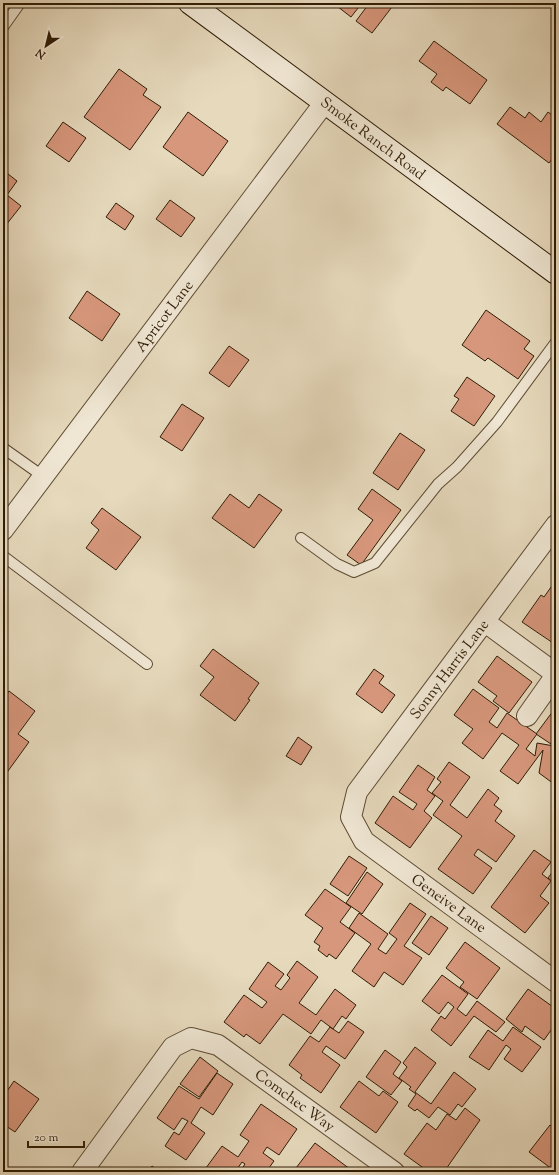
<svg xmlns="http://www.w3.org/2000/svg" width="559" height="1175" viewBox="0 0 559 1175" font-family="'Sorts Mill Goudy',serif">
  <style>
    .building { fill: #d7977c; stroke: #301d06 }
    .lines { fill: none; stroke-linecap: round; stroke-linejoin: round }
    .service-casing { stroke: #5e4c34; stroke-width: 12 }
    .minor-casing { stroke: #5e4c34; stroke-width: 22 }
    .secondary-casing { stroke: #301d06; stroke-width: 24 }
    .service { stroke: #efe6d3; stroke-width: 10 }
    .minor { stroke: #efe6d3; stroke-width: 20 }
    .secondary { stroke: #efe6d3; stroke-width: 22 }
    .labels { text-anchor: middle; stroke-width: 3; stroke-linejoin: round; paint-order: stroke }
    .street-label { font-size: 15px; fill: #301d06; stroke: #efe6d3 }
  </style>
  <rect width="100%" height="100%" fill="#e6d9bc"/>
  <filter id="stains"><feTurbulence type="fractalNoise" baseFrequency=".005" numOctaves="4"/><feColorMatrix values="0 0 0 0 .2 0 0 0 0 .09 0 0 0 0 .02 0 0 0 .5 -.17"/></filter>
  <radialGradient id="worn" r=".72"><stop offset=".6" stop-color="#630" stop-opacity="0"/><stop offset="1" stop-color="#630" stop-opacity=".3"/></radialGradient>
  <path class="building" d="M 333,3 L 362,3 L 351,17 Z
    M 365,3 L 395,3 L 372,33 L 356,21 L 368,5 Z
    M 434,41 L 487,80 L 470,104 L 446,87 L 443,91 L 431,82 L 437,74 L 419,61 Z
    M 119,69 L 147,89 L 143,95 L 161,107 L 130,150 L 84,117 Z
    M 510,107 L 525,118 L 529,112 L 541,122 L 548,112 L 556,118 L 556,154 L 549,163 L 497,124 Z
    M 188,112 L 228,141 L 203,176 L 163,147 Z
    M 63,122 L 86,138 L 69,162 L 46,146 Z
    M 3,170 L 17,181 L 7,195 L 21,206 L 6,225 L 3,223 Z
    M 170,200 L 195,218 L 181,237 L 156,219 Z
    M 116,203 L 134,216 L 125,230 L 106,217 Z
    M 87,291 L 120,314 L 102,341 L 69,318 Z
    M 486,310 L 530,341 L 524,349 L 534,356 L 518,379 L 488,358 L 485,361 L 462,345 Z
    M 229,346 L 249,360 L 229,387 L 209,373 Z
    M 467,377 L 495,396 L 474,426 L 451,411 L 459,399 L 454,396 Z
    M 182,404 L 204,418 L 182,451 L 160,437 Z
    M 400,433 L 425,450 L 398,490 L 373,473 Z
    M 372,489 L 401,510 L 361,565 L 347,555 L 373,520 L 358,509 Z
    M 230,494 L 249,508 L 259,494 L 282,510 L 254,548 L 212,518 Z
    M 102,508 L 141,537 L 116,570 L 86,548 L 99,530 L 91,523 Z
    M 556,580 L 556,645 L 522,622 L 541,595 L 544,597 Z
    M 213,649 L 259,683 L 248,699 L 250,700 L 235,721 L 200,695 L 214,677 L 200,666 Z
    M 497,656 L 532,682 L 509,713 L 493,701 L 497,696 L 478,682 Z
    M 374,669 L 384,676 L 379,683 L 395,695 L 382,713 L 356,694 Z
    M 473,689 L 499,708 L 489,722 L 497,728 L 507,713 L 537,734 L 526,749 L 535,756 L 537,743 L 554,746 L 556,748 L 556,781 L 554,784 L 539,773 L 543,750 L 518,784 L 500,771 L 519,745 L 502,733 L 483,759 L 462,743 L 473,729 L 454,715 Z
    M 9,691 L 35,711 L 18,734 L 29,742 L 3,778 L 3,699 Z
    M 556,707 L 556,741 L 555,741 L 554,746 L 536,734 Z
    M 298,737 L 312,747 L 301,765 L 286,756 Z
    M 449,762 L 470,777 L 450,805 L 467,818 L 488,789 L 499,798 L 494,805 L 502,811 L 495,821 L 515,836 L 496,862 L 478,849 L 474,855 L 492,868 L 473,894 L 438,869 L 462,836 L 433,815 L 443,801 L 432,793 L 441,782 L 437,779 Z
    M 418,765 L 435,777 L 427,790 L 435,796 L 424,811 L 432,818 L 410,848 L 375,823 L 393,796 L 413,810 L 417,804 L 399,792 Z
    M 534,850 L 551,862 L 542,874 L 551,881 L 540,896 L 549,903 L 525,933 L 491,907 Z
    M 349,856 L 367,868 L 348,896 L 330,884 Z
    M 556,858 L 556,884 L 548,878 L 556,867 L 552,864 Z
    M 367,872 L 383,884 L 362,914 L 346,903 Z
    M 325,889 L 351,907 L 340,922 L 355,933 L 336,959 L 329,954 L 327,957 L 318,950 L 320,946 L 314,942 L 323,928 L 305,915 Z
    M 410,903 L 426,914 L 404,946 L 422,958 L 403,985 L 384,972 L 374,987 L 352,971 L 371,944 L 349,928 L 359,913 L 388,934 L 378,949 L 386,954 L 397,939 L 389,933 Z
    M 431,916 L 448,928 L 429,955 L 412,943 Z
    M 465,942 L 500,968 L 477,999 L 460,987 L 464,982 L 446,968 Z
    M 297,961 L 318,977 L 299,1003 L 316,1015 L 335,989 L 356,1005 L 346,1019 L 342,1016 L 333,1029 L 321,1020 L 311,1034 L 283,1014 L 260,1044 L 246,1034 L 244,1037 L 224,1022 L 244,995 L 262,1008 L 267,1002 L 249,989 L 268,962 L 284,974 L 275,986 L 281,990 L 290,978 L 287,975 Z
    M 442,975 L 468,994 L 457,1009 L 466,1016 L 477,1001 L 505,1022 L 496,1032 L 474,1016 L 451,1046 L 431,1030 L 441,1016 L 445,1019 L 454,1007 L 448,1002 L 439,1014 L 422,1001 Z
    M 528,989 L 556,1009 L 556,1023 L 544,1040 L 525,1026 L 522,1032 L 506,1019 Z
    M 348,1021 L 364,1032 L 345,1059 L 326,1046 L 322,1052 L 340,1065 L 321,1093 L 300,1078 L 302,1075 L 289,1065 L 310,1036 L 319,1042 L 330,1027 L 339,1033 Z
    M 513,1027 L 541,1047 L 522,1072 L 504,1059 L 511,1049 L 506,1045 L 489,1070 L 469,1057 L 488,1030 L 503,1041 Z
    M 415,1047 L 436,1063 L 415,1092 L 431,1104 L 454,1072 L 476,1089 L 462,1107 L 458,1104 L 450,1115 L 438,1107 L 429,1118 L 417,1109 L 415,1111 L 408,1106 L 416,1094 L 409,1089 L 411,1087 L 399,1078 L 407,1067 L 403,1063 Z
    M 385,1050 L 401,1062 L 393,1074 L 402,1081 L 391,1095 L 366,1077 Z
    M 200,1057 L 218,1071 L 199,1097 L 180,1084 Z
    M 217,1073 L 233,1084 L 213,1115 L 201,1107 L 191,1123 L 205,1133 L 186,1160 L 165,1146 L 174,1132 L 179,1135 L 188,1121 L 182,1118 L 174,1130 L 157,1118 L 179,1086 L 199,1099 Z
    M 14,1081 L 39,1099 L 15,1132 L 3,1124 L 3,1114 L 4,1112 L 3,1111 L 3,1097 Z
    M 359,1081 L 379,1096 L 383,1091 L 398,1102 L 376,1133 L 340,1107 Z
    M 261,1104 L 297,1129 L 279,1155 L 267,1147 L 263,1153 L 274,1161 L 266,1172 L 240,1172 L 245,1164 L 242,1162 L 235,1172 L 203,1172 L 222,1146 L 238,1157 L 249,1141 L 240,1135 Z
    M 465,1108 L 480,1120 L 444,1172 L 429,1172 L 404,1154 L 427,1123 L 436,1130 L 447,1114 L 456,1120 Z
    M 550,1125 L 556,1129 L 556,1172 L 529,1152 Z
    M 315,1143 L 350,1169 L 348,1172 L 301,1172 L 296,1168 Z
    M 152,1166 L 160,1172 L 147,1172 Z"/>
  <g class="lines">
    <g class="service-casing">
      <path id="service" d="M 3,27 L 20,3
        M 3,448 L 44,477
        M 301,538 L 337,564 L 354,572 L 375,563 L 438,484 L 457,467 L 497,422 L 556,342
        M 3,556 L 147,664"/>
    </g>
    <g class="minor-casing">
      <path id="minor" d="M 556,525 L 357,792 L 351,817 L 364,841 L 556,982
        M 3,530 L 325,102
        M 485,622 L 556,674
        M 527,716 L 556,675
        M 82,1172 L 173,1047 L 191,1038 L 218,1045 L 394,1172"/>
    </g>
    <g class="secondary-casing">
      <path id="secondary" d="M 190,3 L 556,273"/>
    </g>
    <use href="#service" class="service"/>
    <use href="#minor" class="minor"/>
    <use href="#secondary" class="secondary"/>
  </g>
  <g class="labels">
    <g class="street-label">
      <text transform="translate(373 138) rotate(37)" y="5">Smoke Ranch Road</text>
      <text transform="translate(164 316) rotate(-53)" y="5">Apricot Lane</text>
      <text transform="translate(449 669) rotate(-53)" y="5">Sonny Harris Lane</text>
      <text transform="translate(449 903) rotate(36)" y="5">Geneive Lane</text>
      <text transform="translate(295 1100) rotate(36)" y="5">Comchec Way</text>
    </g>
  </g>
  <rect width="559" height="1175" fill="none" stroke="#e6d9bc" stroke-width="16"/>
  <rect x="4" y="4" width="551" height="1167" fill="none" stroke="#301d06" stroke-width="2"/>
  <rect x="8" y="8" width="543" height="1159" fill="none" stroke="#301d06"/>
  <g transform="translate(46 46) rotate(215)" stroke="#efe6d3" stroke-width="3" paint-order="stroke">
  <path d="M0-3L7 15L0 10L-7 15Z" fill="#301d06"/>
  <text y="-6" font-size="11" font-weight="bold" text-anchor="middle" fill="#301d06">N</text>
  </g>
  <path d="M28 1141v6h56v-6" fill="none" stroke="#301d06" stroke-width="2"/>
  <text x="34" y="1141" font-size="12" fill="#301d06" stroke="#efe6d3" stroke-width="3" paint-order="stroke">20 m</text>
  <rect width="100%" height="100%" filter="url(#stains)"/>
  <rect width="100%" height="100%" fill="url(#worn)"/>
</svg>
